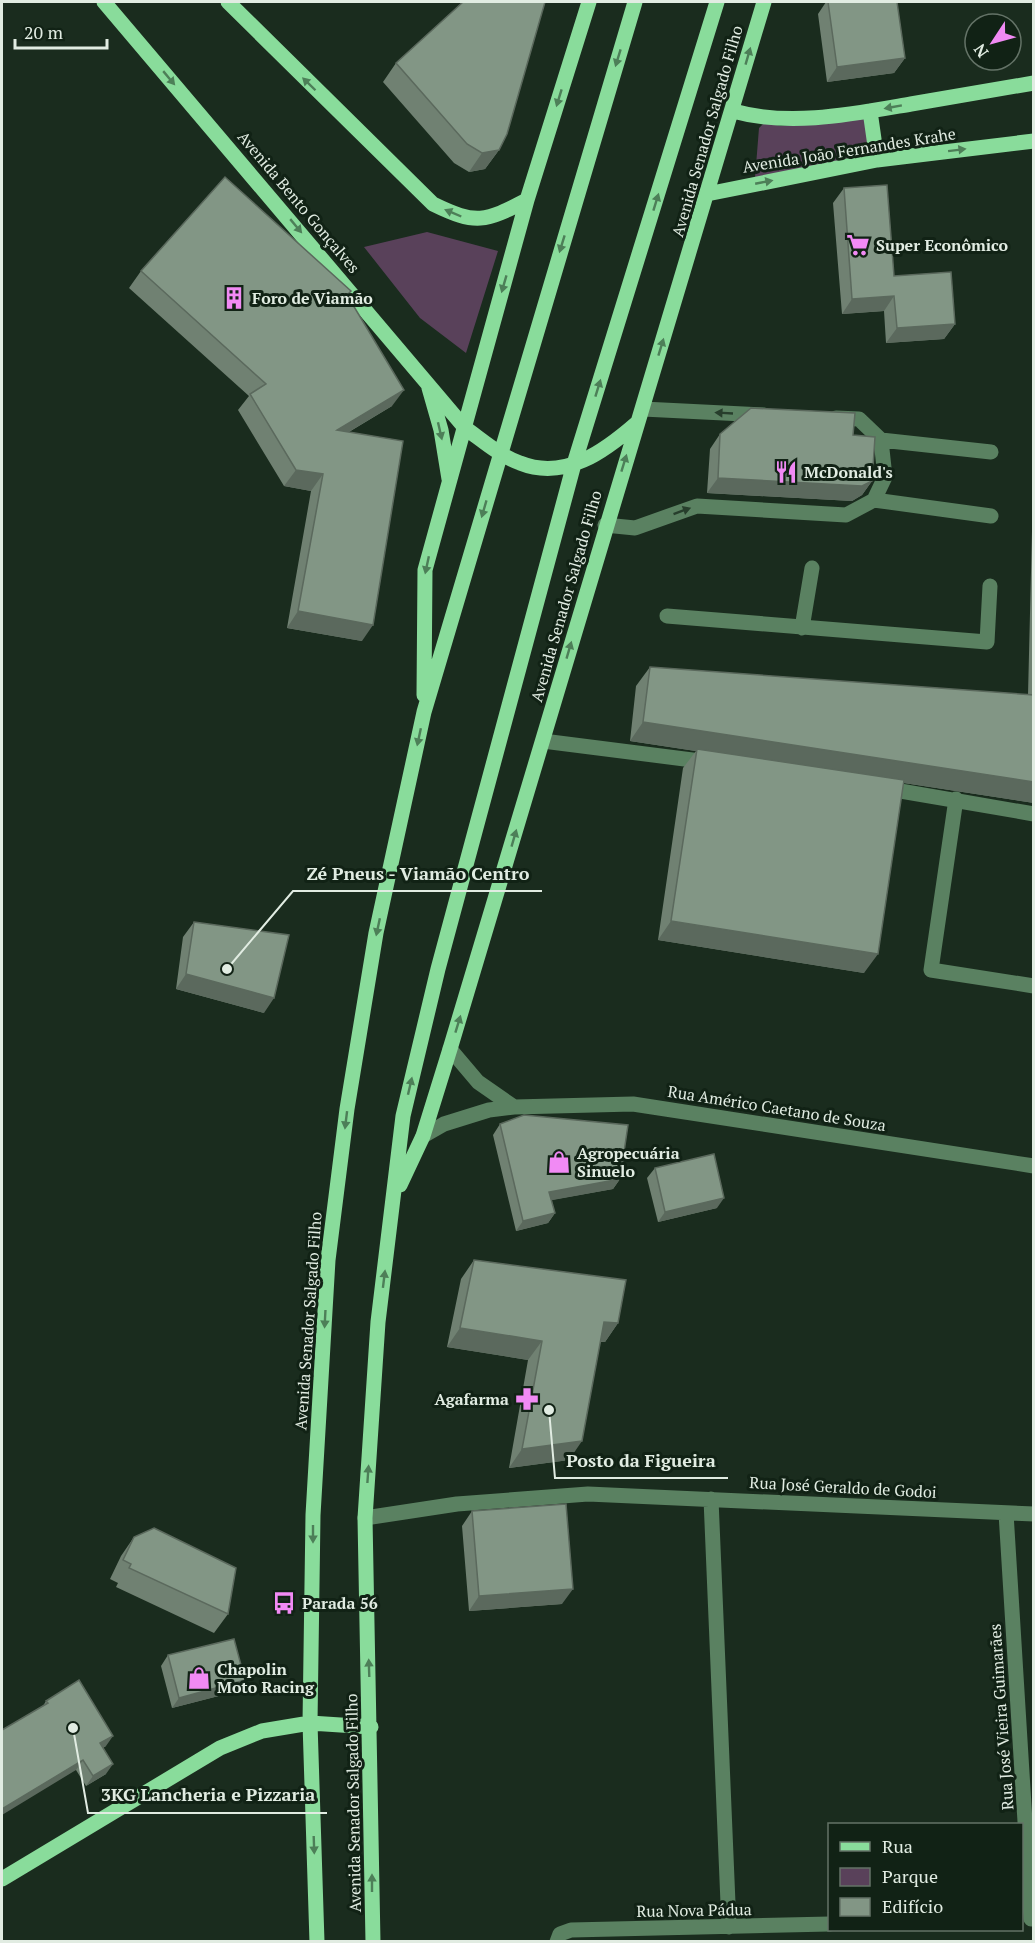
<svg xmlns="http://www.w3.org/2000/svg" width="1035" height="1943" viewBox="0 0 1035 1943" font-family="'PT Serif',serif">
  <style>
    .green { fill: #59415a }
    .lines { fill: none; stroke-linecap: round; stroke-linejoin: round }
    .minor { stroke: #5a8161; stroke-width: 15 }
    .major { stroke: #89dc9b; stroke-width: 15 }
    .wall { fill: #708172 }
    .shaded-wall { fill: #5b695d }
    .building { fill: #829685; stroke: #5b695d; stroke-width: 1.5 }
    .oneway { fill: #4d7f58 }
    .oneway2 { fill: #273e2c }
    .labels { text-anchor: middle; stroke-width: 6; stroke-linejoin: round; paint-order: stroke }
    .street-label { font-size: 16px; fill: #e1ece2; stroke: #112215 }
    .poi-label { font-size: 16px; font-weight: bold; fill: #e1ece2; stroke: #112215; text-anchor: start }
    .leader { fill: none; stroke: #e1ece2; stroke-width: 2 }
    .callout-dot { fill: #e1ece2; stroke: #112215; stroke-width: 2 }
    .callout-label { font-size: 18px; text-anchor: middle; font-weight: bold; fill: #e1ece2; stroke: #112215; stroke-width: 6; stroke-linejoin: round; paint-order: stroke }
  </style>
  <rect width="100%" height="100%" fill="#1a2c1e"/>
  <path class="green" d="M 864,117 L 871,159 L 755,178 L 759,128 L 764,123 L 781,126 Z
    M 427,232 L 498,251 L 466,353 L 420,318 L 364,247 Z"/>
  <g class="lines">
    <path class="minor" d="M 643,409 L 764,415
      M 881,440 L 991,452
      M 874,500 L 991,516
      M 605,525 L 635,528 L 697,506 L 846,515 L 874,500 L 885,477 L 881,440 L 859,419 L 836,418
      M 667,616 L 987,642 L 990,586
      M 802,628 L 812,568
      M 543,741 L 708,762
      M 883,788 L 1034,814
      M 956,799 L 931,970 L 1034,986
      M 450,1049 L 478,1082 L 514,1107
      M 423,1136 L 444,1124 L 489,1110 L 514,1107 L 633,1104 L 1034,1166
      M 711,1499 L 729,1927
      M 1006,1513 L 1031,1919
      M 365,1518 L 457,1504 L 588,1494 L 1034,1514
      M 557,1942 L 560,1934 L 571,1930 L 830,1924"/>
    <path class="major" d="M 104,2 L 465,428 C 482,440 500,456 520,463 C 565,481 605,451 637,423
      M 228,2 L 433,204 C 476,225 485,222 527,200
      M 733,111 C 790,127 853,114 911,104 C 952,97 993,90 1034,83
      M 870,111 L 877,160
      M 707,194 L 877,160 L 1034,141
      M 429,388 L 441,430 L 449,479
      M 424,695 L 425,570 L 527,200 L 589,2
      M 400,1185 L 423,1136 L 450,1049 L 764,2
      M 2,1879 L 220,1748 L 262,1731 L 310,1723 L 371,1727
      M 317,1942 L 310,1723 L 313,1515 L 328,1260 L 347,1109 L 376,933 L 424,712 L 635,2
      M 373,1942 L 365,1518 L 378,1322 L 403,1116 L 438,969 L 574,464 L 717,2"/>
  </g>
  <path class="wall" d="M 826,2 L 897,2 L 905,58 L 894,73 L 827,82 L 818,14 Z
    M 396,63 L 499,150 L 485,169 L 469,172 L 454,163 L 383,82 Z
    M 844,188 L 894,276 L 955,324 L 944,339 L 886,343 L 884,311 L 842,314 L 833,203 Z
    M 141,271 L 351,291 L 348,296 L 392,406 L 349,432 L 362,641 L 287,628 L 311,491 L 284,486 L 238,410 L 249,396 L 129,288 Z
    M 720,434 L 853,435 L 872,481 L 862,495 L 852,501 L 707,493 L 710,449 Z
    M 1034,529 L 1034,803 L 904,783 L 864,973 L 658,940 L 683,768 L 696,751 L 630,741 L 636,686 L 650,667 L 1028,695 L 1032,531 Z
    M 194,922 L 264,1013 L 176,989 L 183,937 Z
    M 500,1124 L 620,1179 L 613,1189 L 551,1200 L 555,1213 L 548,1223 L 516,1231 L 493,1135 Z
    M 655,1168 L 717,1208 L 658,1222 L 647,1178 Z
    M 474,1260 L 618,1323 L 605,1342 L 600,1342 L 569,1460 L 509,1468 L 528,1360 L 447,1347 L 461,1279 Z
    M 472,1511 L 562,1604 L 469,1611 L 462,1526 Z
    M 134,1537 L 228,1614 L 214,1633 L 116,1587 L 118,1583 L 110,1579 L 121,1556 Z
    M 168,1655 L 238,1691 L 172,1708 L 161,1666 Z
    M 46,1701 L 106,1746 L 103,1748 L 106,1774 L 86,1786 L 76,1770 L 43,1706 Z"/>
  <path class="shaded-wall" d="M 905,58 L 894,73 L 827,82 L 837,67 Z
    M 499,150 L 485,169 L 469,172 L 482,153 Z
    M 894,296 L 884,311 L 842,314 L 852,299 Z
    M 955,324 L 944,339 L 886,343 L 897,328 Z
    M 404,390 L 392,406 L 325,446 L 337,430 Z
    M 296,470 L 323,474 L 311,491 L 284,486 Z
    M 718,478 L 872,481 L 862,495 L 852,501 L 707,493 Z
    M 298,611 L 373,625 L 362,641 L 287,628 Z
    M 643,722 L 1034,782 L 1034,803 L 630,741 Z
    M 671,921 L 878,954 L 864,973 L 658,940 Z
    M 186,974 L 274,998 L 264,1013 L 176,989 Z
    M 620,1179 L 613,1189 L 542,1202 L 549,1192 Z
    M 724,1198 L 717,1208 L 658,1222 L 665,1212 Z
    M 555,1213 L 548,1223 L 516,1231 L 523,1221 Z
    M 604,1322 L 618,1323 L 605,1342 L 590,1341 Z
    M 460,1328 L 542,1341 L 528,1360 L 447,1347 Z
    M 582,1441 L 569,1460 L 509,1468 L 522,1449 Z
    M 573,1589 L 562,1604 L 469,1611 L 479,1596 Z
    M 245,1680 L 238,1691 L 172,1708 L 179,1698 Z
    M 113,1736 L 106,1746 L 93,1753 L 100,1743 Z
    M 83,1760 L 76,1770 L 2,1815 L 2,1809 Z
    M 113,1764 L 106,1774 L 86,1786 L 93,1776 Z"/>
  <path class="building" d="M 463,2 L 545,2 L 507,134 L 499,150 L 482,153 L 467,144 L 396,63 Z
    M 828,2 L 897,2 L 905,58 L 837,67 Z
    M 225,177 L 351,291 L 347,295 L 404,390 L 337,430 L 403,441 L 373,625 L 298,611 L 323,474 L 296,470 L 250,394 L 266,384 L 141,271 Z
    M 887,185 L 894,276 L 951,272 L 955,324 L 897,328 L 894,296 L 852,299 L 844,188 Z
    M 751,408 L 855,413 L 853,435 L 875,437 L 872,481 L 862,486 L 718,478 L 720,434 Z
    M 650,667 L 1034,695 L 1034,782 L 643,722 Z
    M 697,749 L 904,780 L 878,954 L 671,921 Z
    M 194,922 L 289,935 L 274,998 L 186,974 Z
    M 524,1115 L 628,1125 L 620,1179 L 549,1192 L 555,1213 L 523,1221 L 500,1124 Z
    M 714,1154 L 724,1198 L 665,1212 L 655,1168 Z
    M 474,1260 L 626,1280 L 618,1323 L 604,1322 L 582,1441 L 522,1449 L 542,1341 L 460,1328 Z
    M 566,1504 L 573,1589 L 479,1596 L 472,1511 Z
    M 154,1528 L 236,1568 L 228,1614 L 129,1568 L 131,1564 L 123,1560 L 134,1537 Z
    M 234,1639 L 245,1680 L 179,1698 L 168,1655 Z
    M 79,1680 L 113,1736 L 100,1743 L 113,1764 L 93,1776 L 83,1760 L 2,1809 L 2,1730 L 48,1703 L 46,1701 Z"/>
  <defs><path id="oneway-solid" d="M-6-.8H1V-3.2L6.5 0L1 3.2V.8H-6Z" transform="scale(1.5)"/></defs>
  <g class="oneway">
    <use href="#oneway-solid" transform="translate(748 56) rotate(-74)"/>
    <use href="#oneway-solid" transform="translate(618 58) rotate(107)"/>
    <use href="#oneway-solid" transform="translate(169 78) rotate(50)"/>
    <use href="#oneway-solid" transform="translate(309 84) rotate(-136)"/>
    <use href="#oneway-solid" transform="translate(559 98) rotate(107)"/>
    <use href="#oneway-solid" transform="translate(893 107) rotate(170)"/>
    <use href="#oneway-solid" transform="translate(957 150) rotate(-7)"/>
    <use href="#oneway-solid" transform="translate(764 182) rotate(-11)"/>
    <use href="#oneway-solid" transform="translate(656 202) rotate(-73)"/>
    <use href="#oneway-solid" transform="translate(453 213) rotate(-157)"/>
    <use href="#oneway-solid" transform="translate(296 226) rotate(50)"/>
    <use href="#oneway-solid" transform="translate(562 244) rotate(107)"/>
    <use href="#oneway-solid" transform="translate(504 284) rotate(106)"/>
    <use href="#oneway-solid" transform="translate(661 347) rotate(-73)"/>
    <use href="#oneway-solid" transform="translate(598 388) rotate(-73)"/>
    <use href="#oneway-solid" transform="translate(440 431) rotate(77)"/>
    <use href="#oneway-solid" transform="translate(624 463) rotate(-73)"/>
    <use href="#oneway-solid" transform="translate(484 509) rotate(106)"/>
    <use href="#oneway-solid" transform="translate(427 565) rotate(102)"/>
    <use href="#oneway-solid" transform="translate(569 650) rotate(-74)"/>
    <use href="#oneway-solid" transform="translate(419 737) rotate(102)"/>
    <use href="#oneway-solid" transform="translate(514 838) rotate(-74)"/>
    <use href="#oneway-solid" transform="translate(378 927) rotate(102)"/>
    <use href="#oneway-solid" transform="translate(458 1024) rotate(-73)"/>
    <use href="#oneway-solid" transform="translate(410 1086) rotate(-77)"/>
    <use href="#oneway-solid" transform="translate(346 1120) rotate(97)"/>
    <use href="#oneway-solid" transform="translate(384 1279) rotate(-83)"/>
    <use href="#oneway-solid" transform="translate(325 1319) rotate(93)"/>
    <use href="#oneway-solid" transform="translate(368 1474) rotate(-86)"/>
    <use href="#oneway-solid" transform="translate(313 1534) rotate(90)"/>
    <use href="#oneway-solid" transform="translate(369 1668) rotate(-92)"/>
    <use href="#oneway-solid" transform="translate(314 1845) rotate(88)"/>
    <use href="#oneway-solid" transform="translate(372 1883) rotate(-90)"/>
  </g>
  <g class="oneway2">
    <use href="#oneway-solid" transform="translate(724 413) rotate(-177)"/>
    <use href="#oneway-solid" transform="translate(682 511) rotate(-20)"/>
  </g>
  <defs>
    <g id="supermarket-bare" transform="scale(1.8)"><path d="M-6-5.5h2.5l.6 2H6L4.5 2H-2.5L-4.4-4H-6ZM-1.5 3.2a1.3 1.3 0 1 0 .1 0ZM3 3.2a1.3 1.3 0 1 0 .1 0Z" fill="#f18af4" stroke="#112215" stroke-width="2.5" paint-order="stroke"/></g>
    <g id="building-bare" transform="scale(1.8)"><path d="M-4-6H4V6H1V3H-1V6H-4ZM-2.5-4.3h1.7v1.8h-1.7ZM.8-4.3h1.7v1.8H.8ZM-2.5-1h1.7V.8h-1.7ZM.8-1h1.7V.8H.8Z" fill="#f18af4" stroke="#112215" stroke-width="2.5" paint-order="stroke"/></g>
    <g id="restaurant-bare" transform="scale(1.8)"><path d="M-5-6h1v4h1v-4h1v4h1v-4h1v5L-1.5 .5V6h-2V.5L-5-1ZM5-6V6H3V1.5H1.5Q1.5-4 5-6Z" fill="#f18af4" stroke="#112215" stroke-width="2.5" paint-order="stroke"/></g>
    <g id="shop-bare" transform="scale(1.8)"><path d="M-5-2.5h2.3a2.7 3.5 0 0 1 5.4 0H5L5.5 6h-11ZM-1.5-2.5h3a1.5 2.3 0 0 0-3 0Z" fill="#f18af4" stroke="#112215" stroke-width="2.5" paint-order="stroke"/></g>
    <g id="pharmacy-bare" transform="scale(1.8)"><path d="M-2-6h4v4h4v4h-4v4h-4v-4h-4v-4h4Z" fill="#f18af4" stroke="#112215" stroke-width="2.5" paint-order="stroke"/></g>
    <g id="bus-bare" transform="scale(1.8)"><path d="M-5-6H5V4H4V6H2V4H-2V6H-4V4H-5ZM-3.5-4V0h7V-4ZM-3.5 1.2v1.5H-2V1.2ZM2 1.2v1.5H3.5V1.2Z" fill="#f18af4" stroke="#112215" stroke-width="2.5" paint-order="stroke"/></g>
  </defs>
  <g fill-rule="evenodd">
    <use href="#supermarket-bare" x="858" y="245"/>
    <use href="#building-bare" x="234" y="298"/>
    <use href="#restaurant-bare" x="786" y="472"/>
    <use href="#shop-bare" x="559" y="1162"/>
    <use href="#pharmacy-bare" x="527" y="1399"/>
    <use href="#bus-bare" x="284" y="1603"/>
    <use href="#shop-bare" x="199" y="1678"/>
  </g>
  <g class="labels">
    <g class="street-label">
      <text transform="translate(707 131) rotate(-74)" y="6">Avenida Senador Salgado Filho</text>
      <text transform="translate(849 150) rotate(-9)" y="6">Avenida João Fernandes Krahe</text>
      <text transform="translate(299 202) rotate(50)" y="6">Avenida Bento Gonçalves</text>
      <text transform="translate(566 596) rotate(-74)" y="6">Avenida Senador Salgado Filho</text>
      <text transform="translate(777 1108) rotate(9)" y="6">Rua Américo Caetano de Souza</text>
      <text transform="translate(308 1321) rotate(-86)" y="6">Avenida Senador Salgado Filho</text>
      <text transform="translate(843 1487) rotate(3)" y="6">Rua José Geraldo de Godoi</text>
      <text transform="translate(1001 1717) rotate(-94)" y="6">Rua José Vieira Guimarães</text>
      <text transform="translate(353 1803) rotate(-91)" y="6">Avenida Senador Salgado Filho</text>
      <text transform="translate(694 1910) rotate(-1)" y="6">Rua Nova Pádua</text>
    </g>
    <g class="poi-label">
      <text x="876" y="251">Super Econômico</text>
      <text x="252" y="304">Foro de Viamão</text>
      <text x="804" y="478">McDonald's</text>
      <text x="577" y="1159">Agropecuária<tspan x="577" dy="18">Sinuelo</tspan></text>
      <text x="509" y="1405" text-anchor="end">Agafarma</text>
      <text x="302" y="1609">Parada 56</text>
      <text x="217" y="1675">Chapolin<tspan x="217" dy="18">Moto Racing</tspan></text>
    </g>
  </g>
  <path class="leader" d="M227 969L293 891H542M549 1410L555 1478H728M73 1728L88 1813H327"/>
  <g class="callout-dot">
    <circle cx="227" cy="969" r="6"/>
    <circle cx="549" cy="1410" r="6"/>
    <circle cx="73" cy="1728" r="6"/>
  </g>
  <g class="callout-label">
    <text x="418" y="880">Zé Pneus - Viamão Centro</text>
    <text x="641" y="1467">Posto da Figueira</text>
    <text x="208" y="1801">3KG Lancheria e Pizzaria</text>
  </g>
  <rect width="1035" height="1943" fill="none" stroke="#e1ece2" stroke-width="6"/>
  <rect x="828" y="1823" width="195" height="108" fill="#112215" stroke="#647367" stroke-width="1.5"/>
  <rect x="840" y="1842" width="30" height="9" fill="#89dc9b" stroke="#647367" stroke-width="1.5"/>
  <text x="882" y="1853" font-size="18" fill="#e1ece2">Rua</text>
  <rect x="840" y="1868" width="30" height="18" fill="#59415a" stroke="#647367" stroke-width="1.5"/>
  <text x="882" y="1883" font-size="18" fill="#e1ece2">Parque</text>
  <rect x="840" y="1898" width="30" height="18" fill="#829685" stroke="#647367" stroke-width="1.5"/>
  <text x="882" y="1913" font-size="18" fill="#e1ece2">Edifício</text>
  <g transform="translate(993 42) rotate(234)"><circle r="28" fill="#112215" stroke="#647367" stroke-width="1.5"/>
  <path d="M0-4.5L10 22L0 15L-10 22Z" fill="#f18af4"/>
  <text y="-9" font-size="16" font-weight="bold" text-anchor="middle" fill="#e1ece2">N</text>
  </g>
  <path d="M15 39v9h92v-9" fill="none" stroke="#e1ece2" stroke-width="3"/>
  <text x="24" y="39" font-size="18" fill="#e1ece2" stroke="#112215" stroke-width="4.5" paint-order="stroke">20 m</text>
</svg>
